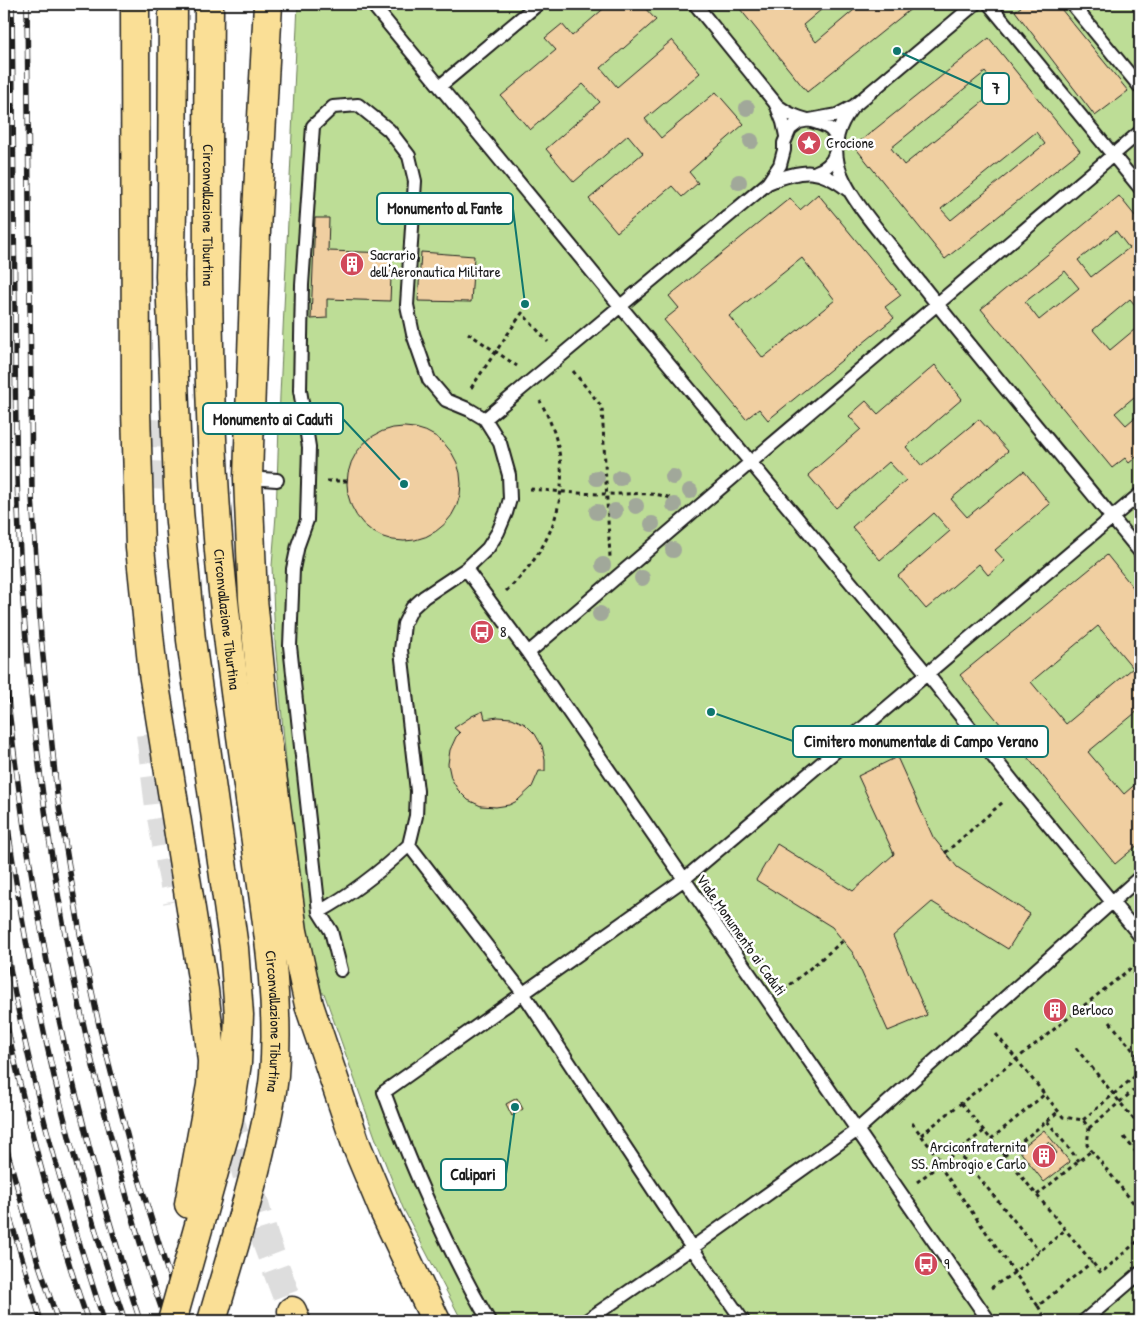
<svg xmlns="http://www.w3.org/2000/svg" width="1144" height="1325" viewBox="0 0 1144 1325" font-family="'Patrick Hand',sans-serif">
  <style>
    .green { fill: #bddd96; stroke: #6c7c59 }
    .building { fill: #f0cfa1; stroke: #1c1c1c; fill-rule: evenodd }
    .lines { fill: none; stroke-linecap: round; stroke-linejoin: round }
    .highway-tunnel { stroke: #ddd; stroke-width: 28; stroke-dasharray: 28 14; stroke-linecap: butt }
    .lane-casing { stroke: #1c1c1c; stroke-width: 16 }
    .highway-casing { stroke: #1c1c1c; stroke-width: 31 }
    .path { stroke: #1c1c1c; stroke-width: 3; stroke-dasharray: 4 4; stroke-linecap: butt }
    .lane { stroke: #fff; stroke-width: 12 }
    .highway { stroke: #fadf96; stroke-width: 28 }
    .rail-casing { stroke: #1c1c1c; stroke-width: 5.5 }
    .rail { stroke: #fff; stroke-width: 4; stroke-dasharray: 11; stroke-linecap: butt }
    .highway-bridge-casing { stroke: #1c1c1c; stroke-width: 31; stroke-linecap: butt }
    .highway-bridge { stroke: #fadf96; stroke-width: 28 }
    .tree { fill: #a1a89a }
    .labels { text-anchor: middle; stroke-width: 5; stroke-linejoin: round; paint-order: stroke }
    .poi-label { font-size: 15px; fill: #1c1c1c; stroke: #fff; text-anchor: start }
    .street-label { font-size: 15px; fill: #1c1c1c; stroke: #fff }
    .leader { fill: none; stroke: #0f766e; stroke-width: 2 }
    .callout-dot { fill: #0f766e; stroke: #fff; stroke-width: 2 }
    .callout { fill: #fff; stroke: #0f766e; stroke-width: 2 }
    .callout-label { font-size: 16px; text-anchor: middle; font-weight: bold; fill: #1c1c1c }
  </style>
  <rect width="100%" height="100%" fill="#fff"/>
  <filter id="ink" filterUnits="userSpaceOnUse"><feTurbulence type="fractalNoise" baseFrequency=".02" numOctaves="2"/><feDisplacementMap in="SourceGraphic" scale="10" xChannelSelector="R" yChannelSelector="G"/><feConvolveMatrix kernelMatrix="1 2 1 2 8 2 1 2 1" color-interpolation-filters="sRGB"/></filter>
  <g filter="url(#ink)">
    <path class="green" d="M 298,4 L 1140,4 L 1140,1321 L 462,1321 L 403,1208 L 375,1137 L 324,993 L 322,993 L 304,919 L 288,782 L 275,642 L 272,566 L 276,515 L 280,395 Z"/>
    <path class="building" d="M 609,4 L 641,4 L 656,20 L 601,68 L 617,87 L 672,40 L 700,73 L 645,119 L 661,138 L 716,92 L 744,124 L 689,172 L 698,183 L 682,197 L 672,186 L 617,232 L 589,199 L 643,153 L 628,135 L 574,182 L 546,149 L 600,102 L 583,84 L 530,130 L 501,96 L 556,50 L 545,38 L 562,24 L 572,36 Z
      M 736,4 L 828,4 L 803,25 L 816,42 L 854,10 L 849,4 L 917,4 L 807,92 Z
      M 1019,4 L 1057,4 L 1128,91 L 1095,116 L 1015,11 L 1021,7 Z
      M 989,38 L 1080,151 L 945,259 L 854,146 ZM 985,72 L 999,89 L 904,165 L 891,148 ZM 1036,132 L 1045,144 L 951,220 L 941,209 Z
      M 818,194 L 901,295 L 885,307 L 894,318 L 768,420 L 759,409 L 746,419 L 664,320 L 679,308 L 669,296 L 790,198 L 800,210 ZM 802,258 L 835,300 L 763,358 L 729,316 Z
      M 1119,196 L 1140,222 L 1140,311 L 1130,299 L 1093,330 L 1110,350 L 1140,325 L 1140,392 L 1115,413 L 1126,425 L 1140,413 L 1140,454 L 1129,463 L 1125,458 L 1112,468 L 981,309 ZM 1116,231 L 1129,248 L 1091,277 L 1078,260 ZM 1065,271 L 1079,288 L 1039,320 L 1025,302 Z
      M 315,218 L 329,218 L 328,251 L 392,253 L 390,301 L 327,299 L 327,318 L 311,319 Z
      M 421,252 L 474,256 L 471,302 L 418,301 Z
      M 935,365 L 962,399 L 906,447 L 922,466 L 979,419 L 1008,451 L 951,499 L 967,517 L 1024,471 L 1050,504 L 995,550 L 1005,561 L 988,575 L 979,564 L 926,609 L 898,576 L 950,531 L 934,513 L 880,560 L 852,527 L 906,480 L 889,462 L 836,508 L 808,475 L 861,429 L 849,416 L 866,401 L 878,414 Z
      M347 484a57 57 0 1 1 114 0a57 57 0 1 1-114 0Z
      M 1107,555 L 1140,596 L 1140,709 L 1088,752 L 1124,794 L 1140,780 L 1140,843 L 1115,864 L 960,675 ZM 1098,626 L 1133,668 L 1066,724 L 1031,682 Z
      M 483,711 L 485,719 L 498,717 L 512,718 L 525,724 L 535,734 L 542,746 L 545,760 L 545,771 L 539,771 L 532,787 L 517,801 L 509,805 L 496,807 L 481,806 L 468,800 L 458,790 L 451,778 L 448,764 L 450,750 L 456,737 L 460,733 L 454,728 L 472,716 Z
      M 897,757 L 933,837 L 957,867 L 1030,914 L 1008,949 L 932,902 L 893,936 L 927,1015 L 888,1031 L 853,953 L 832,927 L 756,880 L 777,844 L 853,891 L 894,854 L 858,776 Z
      M 1056,1002 L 1064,1011 L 1054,1019 L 1047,1010 Z
      M 517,1098 L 523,1109 L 512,1116 L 506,1104 Z
      M 1044,1130 L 1070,1162 L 1044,1182 L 1019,1150 Z
      M 1049,1142 L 1057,1153 L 1043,1164 L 1035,1154 Z"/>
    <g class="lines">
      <path class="highway-tunnel" d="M 149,489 L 153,418
        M 150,734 L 159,807 L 177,901
        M 227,1108 L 265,1239 L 292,1311"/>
      <g class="lane-casing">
        <path id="lane" d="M 372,4 L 621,307 L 928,675 L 1018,788 L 1140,936
          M 695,4 L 776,104 L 783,122 L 786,136
          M 989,4 L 1140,188
          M 1072,4 L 1140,87
          M 440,86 L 538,4
          M 776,105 C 781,108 787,113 793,115 C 812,124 844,121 835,154 C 832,164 825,169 816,172
          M 851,109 C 838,126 833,143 838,165 C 846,196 886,239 906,265 C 982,362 1062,456 1140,552
          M 768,183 C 802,169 819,167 848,190
          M 485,419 L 768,183 L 780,165 L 784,150 L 784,143 L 790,129 L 799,122 L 837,115 L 854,106 L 975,4
          M 248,478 L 277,480
          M 466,569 L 528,653 L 989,1321
          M 528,653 L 751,462 L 1140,132
          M 319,912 L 290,646 L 293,569 L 298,545 L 307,520 L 309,447 L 300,390 L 302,285 L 313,126 L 333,107 L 358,105 L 389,130 L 409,156 L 415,181 L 407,305 L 413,334 L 429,380 L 446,400 L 470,410 L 485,419 L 500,443 L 509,475 L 510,499 L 506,513 L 498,532 L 488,548 L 466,569 L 424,597 L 412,608 L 404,624 L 401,650 L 417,791 L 416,816 L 409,845
          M 341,970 L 331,931 L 319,912 C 352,894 381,871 409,845 L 523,993 L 692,1248 L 743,1321
          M 489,1321 C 446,1248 413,1171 384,1092 L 683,880 L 1140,494
          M 586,1321 L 692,1248 L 856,1131 L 1140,877
          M 1084,1321 L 1140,1273"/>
      </g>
      <g class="highway-casing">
        <g id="highway">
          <path d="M 135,4 L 136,410 L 140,548 L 153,673 L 204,990 L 212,1061 L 211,1085 L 189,1204"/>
          <path d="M 173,4 L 172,212 L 170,276 L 179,511 L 191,640 L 234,948 L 239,1015 L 237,1063 L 228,1122 L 185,1275"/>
          <path id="s1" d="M 209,4 C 208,186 204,369 219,551 C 228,651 243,750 257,849 C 267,924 280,1000 274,1075 C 272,1098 267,1119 262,1141 C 249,1202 229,1261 212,1321"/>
          <path d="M 268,4 L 256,231 L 248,478 L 253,599 L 266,730 L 293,931 L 309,1005 L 357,1147 L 383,1209 L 436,1321"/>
          <path d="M 292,1311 L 296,1321"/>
        </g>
      </g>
      <path class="path" d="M 468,333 L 517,366
        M 573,371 L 602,407 L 610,557
        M 471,388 L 522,313 L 548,342
        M 327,481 L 347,481
        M 530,489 C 555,491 581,494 607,494 C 628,495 655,490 675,500
        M 506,591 C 563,539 579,470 540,401
        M 945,853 L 1003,802
        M 784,990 L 844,940
        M 1110,1022 L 1140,1059
        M 996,1034 L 1063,1117 L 1083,1120 L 1089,1128 L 1087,1145 L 1140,1211
        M 1076,1048 L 1140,1127
        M 961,1103 L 1101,1273 L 1140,1239
        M 1083,1120 L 1140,1072
        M 1047,1121 L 1079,1161
        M 912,1123 L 942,1163
        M 1089,1128 L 1140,1085
        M 921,1135 L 1130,969 L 1140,981
        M 1124,1137 L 1140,1157
        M 991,1139 L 1045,1094
        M 957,1151 L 1039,1251
        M 1004,1156 L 1059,1111
        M 939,1165 L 1038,1306 L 1092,1262
        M 917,1182 L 984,1131
        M 1037,1195 L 1091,1151
        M 991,1288 L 1015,1272 L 1065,1230
        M 1038,1306 L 1047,1321"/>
      <use href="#lane" class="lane"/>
      <use href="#highway" class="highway"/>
      <g class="rail-casing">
        <path id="rail" d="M 12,4 C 13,107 14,209 15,312 C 15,399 16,486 21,573 C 33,759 60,943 107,1122 C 124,1189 142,1256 166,1321
          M 27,4 L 32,496 L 41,637 L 57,794 L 81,939 L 99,1025 L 135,1166 L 183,1321
          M 4,660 C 25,886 70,1106 140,1321
          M 4,797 C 26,973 67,1154 125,1321
          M 4,933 C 25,1065 63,1194 104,1321
          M 4,1012 C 26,1117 53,1220 88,1321
          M 4,1139 L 37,1259 L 58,1321
          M 4,1198 L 41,1321
          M 4,1303 L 9,1321"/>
      </g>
      <use href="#rail" class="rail"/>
      <g class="highway-bridge-casing">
        <path id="highway-bridge" d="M 172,1321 L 185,1275"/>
      </g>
      <use href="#highway-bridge" class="highway-bridge"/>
    </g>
    <g class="tree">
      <circle cx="747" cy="108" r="8"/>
      <circle cx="751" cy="141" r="8"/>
      <circle cx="739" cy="182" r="8"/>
      <circle cx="673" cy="477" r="8"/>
      <circle cx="597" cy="478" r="8"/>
      <circle cx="620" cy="478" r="8"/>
      <circle cx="690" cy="491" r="8"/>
      <circle cx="674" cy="505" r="8"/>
      <circle cx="636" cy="506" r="8"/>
      <circle cx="615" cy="511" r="8"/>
      <circle cx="597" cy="512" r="8"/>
      <circle cx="652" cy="524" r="8"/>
      <circle cx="673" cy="550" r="8"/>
      <circle cx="603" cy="565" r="8"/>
      <circle cx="642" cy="578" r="8"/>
      <circle cx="600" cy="614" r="8"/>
    </g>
  </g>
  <defs>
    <g id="sight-disc" transform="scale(1.25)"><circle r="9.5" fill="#d1495b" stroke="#fff"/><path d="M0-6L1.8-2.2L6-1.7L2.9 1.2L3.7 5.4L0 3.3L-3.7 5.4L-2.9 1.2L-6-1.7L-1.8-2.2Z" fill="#fff"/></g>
    <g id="building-disc" transform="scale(1.25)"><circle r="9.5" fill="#d1495b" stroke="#fff"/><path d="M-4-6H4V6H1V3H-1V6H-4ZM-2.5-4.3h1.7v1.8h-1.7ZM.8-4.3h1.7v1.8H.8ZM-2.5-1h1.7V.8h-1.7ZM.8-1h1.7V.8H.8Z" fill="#fff"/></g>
    <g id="bus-disc" transform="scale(1.25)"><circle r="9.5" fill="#d1495b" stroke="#fff"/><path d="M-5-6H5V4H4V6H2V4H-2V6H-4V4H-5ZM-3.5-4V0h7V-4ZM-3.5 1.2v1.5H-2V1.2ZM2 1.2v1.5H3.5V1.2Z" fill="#fff"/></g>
  </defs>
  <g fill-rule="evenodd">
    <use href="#sight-disc" x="809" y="143"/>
    <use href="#building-disc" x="352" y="264"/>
    <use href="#bus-disc" x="482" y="632"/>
    <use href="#building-disc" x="1055" y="1010"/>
    <use href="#building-disc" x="1044" y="1156"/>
    <use href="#bus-disc" x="926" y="1264"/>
  </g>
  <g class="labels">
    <g class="poi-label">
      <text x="826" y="148">Crocione</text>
      <text x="370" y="260">Sacrario<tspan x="370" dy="17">dell'Aeronautica Militare</tspan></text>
      <text x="500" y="637">8</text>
      <text x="1072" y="1015">Berloco</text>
      <text x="1026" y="1152" text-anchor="end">Arciconfraternita<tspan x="1026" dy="17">SS. Ambrogio e Carlo</tspan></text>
      <text x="944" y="1269">9</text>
    </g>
    <g class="street-label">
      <text dy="5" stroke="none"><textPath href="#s1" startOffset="211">Circonvallazione Tiburtina</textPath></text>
      <text dy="5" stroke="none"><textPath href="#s1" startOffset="616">Circonvallazione Tiburtina</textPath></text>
      <text transform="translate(741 935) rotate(55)" y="5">Viale Monumento ai Caduti</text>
      <text dy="5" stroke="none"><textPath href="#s1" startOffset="1021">Circonvallazione Tiburtina</textPath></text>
    </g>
  </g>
  <path class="leader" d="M897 51L982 89M525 304L513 209M404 484L343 419M711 712L793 741M515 1107L506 1174"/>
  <g class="callout-dot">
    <circle cx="897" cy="51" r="5"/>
    <circle cx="525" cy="304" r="5"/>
    <circle cx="404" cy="484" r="5"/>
    <circle cx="711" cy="712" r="5"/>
    <circle cx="515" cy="1107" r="5"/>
  </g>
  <g class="callout">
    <rect x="982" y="73" width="27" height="31" rx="5"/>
    <rect x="377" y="193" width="136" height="31" rx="5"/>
    <rect x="203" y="403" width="140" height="31" rx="5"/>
    <rect x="793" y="726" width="255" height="31" rx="5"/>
    <rect x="441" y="1159" width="65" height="31" rx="5"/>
  </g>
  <g class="callout-label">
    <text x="996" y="94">7</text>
    <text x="445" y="214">Monumento al Fante</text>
    <text x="273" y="425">Monumento ai Caduti</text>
    <text x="921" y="747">Cimitero monumentale di Campo Verano</text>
    <text x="473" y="1180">Calipari</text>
  </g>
  <rect width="1144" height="1325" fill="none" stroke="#fff" stroke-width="20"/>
  <rect x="10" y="10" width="1124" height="1305" fill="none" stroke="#1c1c1c" stroke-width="2" filter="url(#ink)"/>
</svg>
